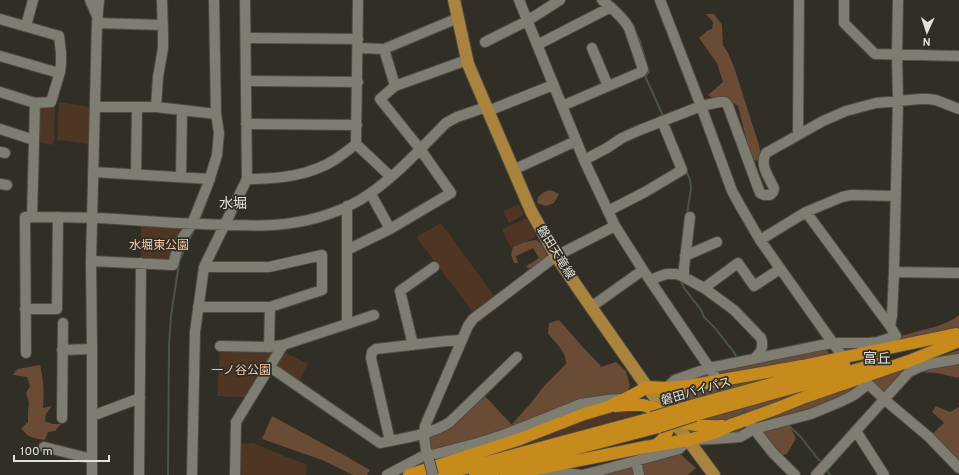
<svg xmlns="http://www.w3.org/2000/svg" width="959" height="475" viewBox="0 0 959 475" font-family="Overpass,'Noto Sans JP',sans-serif">
  <style>
    .green { fill: #4e3524 }
    .forest { fill: #6a4b36 }
    .lines { fill: none; stroke-linecap: round; stroke-linejoin: round }
    .stream { stroke: #495644; stroke-width: 2 }
    .minor-tunnel { stroke: #4b4940; stroke-width: 10; stroke-dasharray: 10 5; stroke-linecap: butt }
    .minor-casing { stroke: #4d4b43; stroke-width: 12 }
    .major-casing { stroke: #4d4b43; stroke-width: 14 }
    .highway-casing { stroke: #4d4b43; stroke-width: 14 }
    .minor { stroke: #7f7c72; stroke-width: 10 }
    .major { stroke: #aa843f; stroke-width: 12 }
    .highway { stroke: #c78a1d; stroke-width: 12 }
    .minor-bridge-casing { stroke: #4d4b43; stroke-width: 12; stroke-linecap: butt }
    .highway-bridge-casing { stroke: #4d4b43; stroke-width: 14; stroke-linecap: butt }
    .minor-bridge { stroke: #7f7c72; stroke-width: 10 }
    .highway-bridge { stroke: #c78a1d; stroke-width: 12 }
    .labels { text-anchor: middle; stroke-width: 3.5; stroke-linejoin: round; paint-order: stroke }
    .park-label { font-size: 12px; fill: #f8c9ab; stroke: #302e25 }
    .street-label { font-size: 12px; fill: #e2e1db; stroke: #302e25 }
    .quarter-label { font-size: 14px; fill: #e2e1db; stroke: #302e25 }
  </style>
  <rect width="100%" height="100%" fill="#302e25"/>
  <path class="green" d="M 59,102 L 95,108 L 94,144 L 88,144 L 57,140 Z
    M 42,106 L 55,106 L 54,141 L 52,145 L 39,142 L 38,110 Z
    M 519,204 L 524,215 L 509,223 L 503,211 Z
    M 527,218 L 536,237 L 511,248 L 502,229 Z
    M 441,223 L 497,300 L 476,316 L 416,237 Z
    M 141,225 L 190,227 L 173,265 L 141,263 Z
    M 220,346 L 280,350 L 308,364 L 297,385 L 270,367 L 251,398 L 217,396 Z
    M 617,408 L 640,414 L 496,453 L 559,424 Z
    M 253,443 L 307,465 L 306,475 L 239,475 L 238,444 Z"/>
  <path class="forest" d="M 706,14 L 714,14 L 722,25 L 723,45 L 728,53 L 734,67 L 759,145 C 760,151 762,157 756,161 L 751,158 L 738,106 L 724,97 L 714,99 L 708,95 L 723,82 L 717,63 L 699,38 L 707,31 L 712,29 L 713,22 Z
    M 550,190 L 559,194 L 554,203 L 546,206 L 537,203 L 538,197 L 544,192 Z
    M 536,240 C 542,244 545,249 547,256 L 532,269 L 525,267 L 539,258 L 533,248 L 516,256 L 518,263 L 514,263 L 511,255 L 513,247 L 525,242 Z
    M 959,315 L 959,330 L 845,352 L 839,346 L 893,338 L 938,326 L 954,319 Z
    M 559,320 L 581,345 L 599,364 L 601,367 L 616,362 L 626,371 L 630,386 L 626,395 L 434,465 L 423,434 L 442,427 L 482,393 L 516,429 L 517,429 L 512,424 L 531,403 L 544,386 L 566,364 C 566,351 556,343 548,334 L 549,323 Z
    M 823,345 L 838,366 L 678,406 L 662,395 L 678,380 Z
    M 959,350 L 959,362 L 957,363 L 959,366 L 959,376 L 958,378 L 937,373 L 919,372 L 885,400 L 869,380 Z
    M 40,365 C 44,380 44,393 43,408 L 52,406 L 46,414 L 45,421 L 53,424 L 61,424 L 55,431 L 48,432 L 45,440 C 33,438 28,438 21,428 L 28,422 L 28,411 L 29,403 L 26,393 L 30,386 L 27,377 L 13,375 L 15,371 L 18,369 Z
    M 857,382 L 862,385 L 850,394 L 786,420 L 796,438 L 787,454 L 777,457 L 754,429 L 740,437 L 691,436 L 683,425 L 824,386 Z
    M 936,406 L 950,412 L 959,407 L 959,469 L 929,437 L 944,423 L 932,412 Z
    M 272,416 L 342,454 L 370,470 L 367,475 L 353,475 L 322,460 L 262,439 Z
    M 680,454 L 696,468 L 688,475 L 605,475 L 602,470 Z"/>
  <g class="lines">
    <path class="stream" d="M 633,26 L 640,41 L 646,62
      M 648,68 L 649,72 L 645,76 L 664,118
      M 686,170 L 690,180 L 691,188 L 687,215
      M 216,174 L 221,159
      M 199,221 L 209,195
      M 680,278 L 681,282 L 684,288 L 701,310 L 704,317 L 715,328 L 733,351 L 738,359
      M 741,364 L 746,372
      M 787,424 L 800,436 L 822,464
      M 826,469 L 830,475
      M 168,475 L 169,346 L 171,316 L 179,263 L 186,245 L 196,227"/>
    <path class="minor-tunnel" d="M 715,376 L 749,423"/>
    <g class="minor-casing">
      <path id="minor" d="M 90,0 L 97,16
        M 358,0 L 356,144 L 391,177
        M 519,0 L 584,160 L 615,226 L 643,270 L 715,376
        M 660,0 L 701,106 L 732,191 L 742,209 L 760,240 L 840,353
        M 844,0 L 844,23 L 875,54 L 959,56
        M 0,19 L 59,36 L 61,53 L 61,64 L 60,72 L 51,102 L 35,103 L 0,92
        M 97,23 L 163,25
        M 26,26 L 33,0
        M 246,38 L 358,39
        M 485,42 L 527,21 L 560,0
        M 537,45 L 611,7
        M 358,48 L 384,49 L 458,18
        M 592,48 L 608,86
        M 384,49 L 395,86
        M 0,56 L 59,73
        M 246,81 L 358,82
        M 562,106 L 641,72 L 643,69 L 629,28 C 623,17 612,8 602,0
        M 95,107 L 156,107 L 216,114
        M 156,107 L 158,77 L 163,48 L 163,36 L 162,0
        M 488,111 L 553,85
        M 246,124 L 357,125
        M 0,129 L 34,140
        M 798,135 L 799,0
        M 0,152 L 5,153
        M 584,160 L 607,148 L 622,138 L 640,130 L 701,106 L 720,102 L 725,102 L 728,106 L 760,193 L 764,195 L 770,195 L 773,192 L 774,188 C 769,177 759,165 766,153 L 823,121 L 846,111 L 876,103 L 920,99 L 928,99 L 936,100 L 959,109
        M 513,170 L 576,141
        M 93,172 L 210,179
        M 136,174 L 137,107
        M 181,177 L 182,110
        M 247,179 C 278,179 310,176 336,159 C 343,154 350,149 356,144
        M 0,184 L 7,185
        M 373,198 L 390,229
        M 608,211 L 645,192 L 682,170 L 662,121
        M 32,217 L 35,103
        M 760,240 L 806,212 L 842,197 L 851,195 L 896,196
        M 347,250 L 390,229 L 451,193 L 420,149 L 380,99 L 395,86 L 467,60
        M 685,256 L 717,242
        M 91,261 L 173,265 L 177,250 L 183,237 L 192,224 L 208,184 L 217,155 L 219,133 L 216,114 L 214,0
        M 894,272 L 959,273
        M 684,277 L 684,268 L 690,217
        M 650,280 L 666,274 L 676,274 L 682,276 L 704,288 L 734,310 L 761,338 C 764,347 761,352 755,358
        M 704,288 L 738,263 L 754,286 L 780,269
        M 198,307 L 270,307 L 322,290 L 322,255 L 269,267 L 204,267
        M 591,307 L 643,270
        M 25,309 L 57,309 L 58,217
        M 347,324 L 374,315
        M 890,326 L 892,316 L 894,272 L 898,101 L 897,54 L 898,0
        M 413,345 L 400,291 L 434,267
        M 220,346 L 269,347 L 283,345
        M 269,347 L 270,307
        M 62,350 L 92,349
        M 26,353 L 25,217 C 55,217 85,217 116,219 C 153,222 190,224 228,225 C 243,225 258,226 273,225 C 303,223 334,215 360,200 C 393,180 419,150 446,123 L 457,117 L 486,107
        M 270,367 L 380,443 C 404,438 430,435 450,422 L 517,357
        M 864,380 L 885,400 L 929,437 L 959,468
        M 666,388 L 675,380 L 709,368 L 832,343 L 869,343 L 878,342 L 896,336 L 890,326 L 806,212
        M 92,416 L 140,398
        M 62,418 L 63,323
        M 750,424 L 773,453 L 795,475
        M 856,431 L 884,475
        M 390,441 L 371,358 L 372,352 L 376,349 L 446,341 L 462,340
        M 44,447 L 92,459
        M 428,456 L 478,443 L 506,434 L 581,404 L 608,400 L 622,399
        M 429,460 C 425,448 423,438 425,426 L 468,326 L 473,319 L 556,256 L 615,226
        M 636,461 L 639,475
        M 536,474 L 544,473 L 554,472 L 582,475 L 602,470 L 679,449 L 688,440 L 713,439 L 740,437 L 754,429 L 811,414 L 840,402 L 854,395 L 868,384
        M 92,475 L 92,349 L 91,261 L 97,23 L 99,0
        M 139,475 L 141,263
        M 192,475 L 195,332 L 204,267 L 247,179 L 245,0
        M 235,475 L 236,422 L 283,345 L 347,324 L 347,206
        M 387,475 L 427,454
        M 816,475 L 909,372 C 925,363 941,362 959,359"/>
    </g>
    <g class="major-casing">
      <path id="major" d="M 454,0 L 468,64 L 531,211 L 556,256 L 591,307 L 647,387 L 688,440 L 714,475"/>
    </g>
    <g class="highway-casing">
      <path id="highway" d="M 615,406 L 627,405 L 643,405 L 667,413
        M 691,406 L 844,364
        M 695,415 L 877,364
        M 674,418 C 688,426 707,427 722,426
        M 656,445 C 659,443 661,441 663,439 C 677,420 663,401 688,386
        M 409,475 L 520,439 L 584,414 L 608,407 L 637,393 L 647,387 L 666,388 L 688,386 L 802,366 L 956,334
        M 440,475 L 652,418
        M 475,475 L 658,427
        M 506,475 L 645,447 L 688,440 L 714,433 L 731,425 L 778,408 L 805,397 L 909,361 L 959,341"/>
    </g>
    <use href="#minor" class="minor"/>
    <use href="#major" class="major"/>
    <use href="#highway" class="highway"/>
    <g class="minor-bridge-casing">
      <path id="minor-bridge" d="M 429,460 L 433,475"/>
    </g>
    <g class="highway-bridge-casing">
      <path id="highway-bridge" d="M 652,418 L 691,406
        M 658,427 L 695,415"/>
    </g>
    <use href="#minor-bridge" class="minor-bridge"/>
    <use href="#highway-bridge" class="highway-bridge"/>
  </g>
  <g class="labels">
    <g class="park-label">
      <text x="159" y="249">水堀東公園</text>
      <text x="241" y="374">一ノ谷公園</text>
    </g>
    <g class="street-label">
      <text transform="translate(556 252) rotate(58)" y="4">磐田天竜線</text>
      <text transform="translate(696 391) rotate(-16)" y="4">磐田バイパス</text>
    </g>
    <g class="quarter-label">
      <text x="233" y="208">水堀</text>
      <text x="877" y="363">富丘</text>
    </g>
  </g>
  <g transform="translate(927 32) rotate(183)" stroke="#302e25" stroke-width="3" paint-order="stroke">
  <path d="M0-3L7 15L0 10L-7 15Z" fill="#e2e1db"/>
  <text y="-6" font-size="11" font-weight="bold" text-anchor="middle" fill="#e2e1db">N</text>
  </g>
  <path d="M14 455v6h95v-6" fill="none" stroke="#e2e1db" stroke-width="2"/>
  <text x="20" y="455" font-size="12" fill="#e2e1db" stroke="#302e25" stroke-width="3" paint-order="stroke">100 m</text>
</svg>
